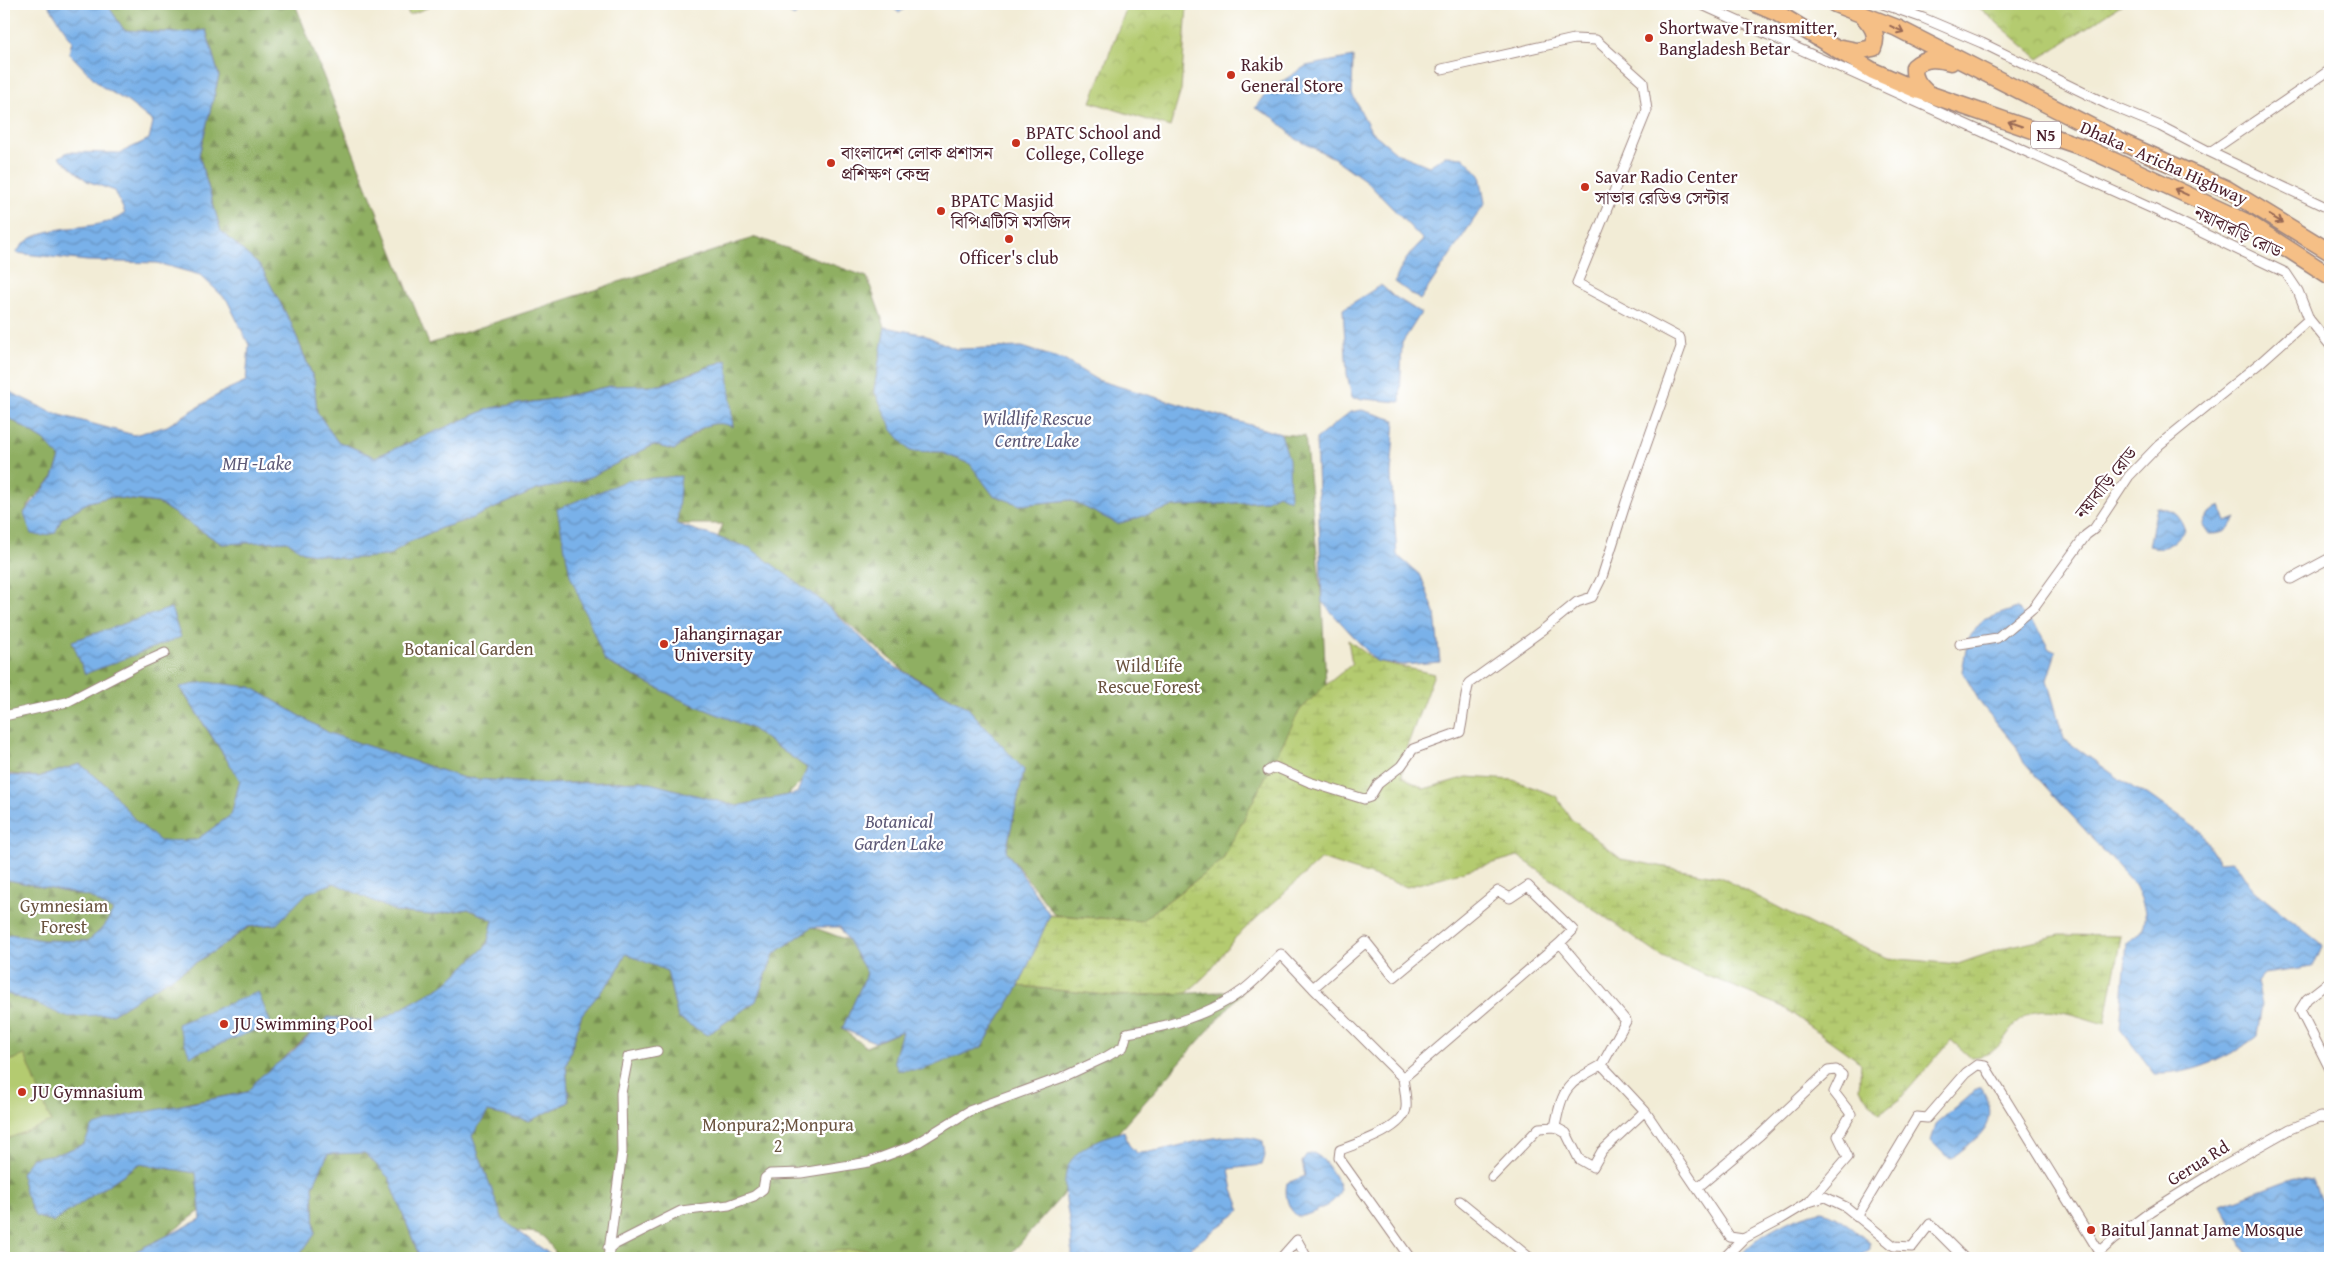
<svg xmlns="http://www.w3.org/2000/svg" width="2334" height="1262" viewBox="0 0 2334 1262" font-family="'Gentium Book Plus','Noto Serif Bengali',serif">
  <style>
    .forest { fill: url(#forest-firs); stroke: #6c6746 }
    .wetland { fill: url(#wetland-marsh); stroke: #7f754d }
    .park { fill: url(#park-crowns); stroke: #7f754d }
    .pitch { fill: #b4cb6f; stroke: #7f754d }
    .water { fill: url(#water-waves); stroke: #62688a }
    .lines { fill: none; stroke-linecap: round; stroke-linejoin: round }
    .street-casing { stroke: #9e8680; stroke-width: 11 }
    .highway-casing { stroke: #9e8680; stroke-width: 19 }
    .street { stroke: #fff; stroke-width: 9 }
    .highway { stroke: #f5bf86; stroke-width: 16 }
    .oneway { stroke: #976754 }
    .poi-dot { fill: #c8321e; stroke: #fff; stroke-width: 2 }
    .labels { text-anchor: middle; stroke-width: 4.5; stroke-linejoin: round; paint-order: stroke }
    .shield { fill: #fff; stroke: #80626b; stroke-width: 1 }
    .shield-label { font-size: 16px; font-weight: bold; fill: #4a1f2b }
    .poi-label { font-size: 18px; fill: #4a1f2b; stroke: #fff; text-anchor: start }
    .street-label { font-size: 18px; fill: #4a1f2b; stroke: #fff }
    .park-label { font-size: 18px; fill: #6a533f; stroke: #fff }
    .water-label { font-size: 19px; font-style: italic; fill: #5d5977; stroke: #fff }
  </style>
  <defs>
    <pattern id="forest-firs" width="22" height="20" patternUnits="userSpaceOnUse" patternTransform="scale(1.25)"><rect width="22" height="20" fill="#8faf62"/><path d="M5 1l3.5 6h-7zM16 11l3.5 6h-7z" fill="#778e51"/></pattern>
    <pattern id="wetland-marsh" width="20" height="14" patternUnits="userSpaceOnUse" patternTransform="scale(1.25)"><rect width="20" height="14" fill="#b4cb6f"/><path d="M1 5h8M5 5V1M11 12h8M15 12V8" fill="none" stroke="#9cae60"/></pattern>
    <pattern id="park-crowns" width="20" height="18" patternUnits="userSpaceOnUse" patternTransform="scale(1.25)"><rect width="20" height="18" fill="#b4cb6f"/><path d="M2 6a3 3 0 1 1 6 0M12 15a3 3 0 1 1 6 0" fill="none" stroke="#9cae60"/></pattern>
    <pattern id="water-waves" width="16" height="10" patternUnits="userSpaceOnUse" patternTransform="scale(1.25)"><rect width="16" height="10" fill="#79b1e9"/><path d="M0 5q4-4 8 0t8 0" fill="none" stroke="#658fbd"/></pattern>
  </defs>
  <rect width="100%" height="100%" fill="#fff"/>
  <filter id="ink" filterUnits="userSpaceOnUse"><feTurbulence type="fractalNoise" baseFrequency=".02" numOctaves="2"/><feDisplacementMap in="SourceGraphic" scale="10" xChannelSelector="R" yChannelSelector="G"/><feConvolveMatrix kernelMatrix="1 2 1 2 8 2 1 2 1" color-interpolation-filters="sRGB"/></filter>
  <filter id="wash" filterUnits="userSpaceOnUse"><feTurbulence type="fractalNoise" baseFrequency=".0096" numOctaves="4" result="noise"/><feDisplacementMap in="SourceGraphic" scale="20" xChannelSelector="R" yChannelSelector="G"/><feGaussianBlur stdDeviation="1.12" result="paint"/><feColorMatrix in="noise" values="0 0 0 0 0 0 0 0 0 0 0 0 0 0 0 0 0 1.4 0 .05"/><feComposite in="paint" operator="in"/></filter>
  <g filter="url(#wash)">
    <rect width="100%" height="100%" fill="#f2ecd6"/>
    <path class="forest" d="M 107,4 L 295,4 L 429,344 L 756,237 L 867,277 L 885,327 L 874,390 L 910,451 L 940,452 L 971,464 L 993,495 L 1021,505 L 1070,500 L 1118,523 L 1172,507 L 1265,501 L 1278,494 L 1281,434 L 1305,436 L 1322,602 L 1326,685 L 1222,861 L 1141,921 L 1055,915 L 1006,851 L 1024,770 L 967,707 L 904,671 L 818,598 L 718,537 L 723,524 L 677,524 L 610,664 L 677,698 L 751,728 L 807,768 L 802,781 L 788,795 L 737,806 L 642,781 L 543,784 L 464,778 L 329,733 L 251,687 L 180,688 L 240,780 L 231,815 L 196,840 L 160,842 L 135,820 L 107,786 L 80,764 L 39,777 L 4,773 L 4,415 L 47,442 L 60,458 L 53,477 L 32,500 L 24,513 L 62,518 L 89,502 L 109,497 L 158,503 L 222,544 L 287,541 L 303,552 L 388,556 L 407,543 L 441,528 L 470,519 L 536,490 L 584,480 L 653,445 L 674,450 L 705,426 L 721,422 L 733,427 L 726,360 L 660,385 L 610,386 L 553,399 L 491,408 L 375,457 L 337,441 L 317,412 L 314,379 L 291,323 L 261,267 L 221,231 L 199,155 L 219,76 L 206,30 L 179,33 L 124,30 Z
      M 4,879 L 90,897 L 113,911 L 104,927 L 88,941 L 42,940 L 10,934 L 4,938 Z
      M 335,883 L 397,912 L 431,915 L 468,909 L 493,920 L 487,945 L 447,983 L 376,1023 L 328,1017 L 247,1092 L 189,1103 L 61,1153 L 25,1193 L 35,1216 L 53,1222 L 139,1164 L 197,1173 L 200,1211 L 165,1237 L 120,1258 L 4,1258 L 4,993 L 38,1004 L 112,1014 L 216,950 L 249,927 L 277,924 L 307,892 Z
      M 812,927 L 848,940 L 867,973 L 842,1029 L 866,1047 L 902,1031 L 982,1047 L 1019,986 L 1116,996 L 1243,991 L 1007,1258 L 557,1258 C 539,1217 527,1243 505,1222 C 498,1215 477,1150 472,1136 L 488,1112 L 529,1121 L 569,1102 L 566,1066 L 582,1014 L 615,975 L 626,953 L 667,971 L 678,1018 L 707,1035 L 756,1001 L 774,954 Z
      M 365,1153 L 389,1178 L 420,1258 L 297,1258 L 315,1234 L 313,1186 L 328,1154 Z"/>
    <path class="wetland" d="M 1348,640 L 1376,661 L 1434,674 L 1406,749 L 1402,776 L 1424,789 L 1467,777 L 1513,780 L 1556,796 L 1571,819 L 1621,859 L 1720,877 L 1820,929 L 1888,958 L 1958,964 L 2007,947 L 2060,935 L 2121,936 L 2105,1024 C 2085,1019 2058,1007 2037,1011 C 2033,1011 2029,1015 2026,1016 C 2001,1031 2006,1056 1970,1057 L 1951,1040 L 1901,1098 L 1880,1114 L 1859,1089 L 1861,1063 L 1783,1007 L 1662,957 L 1518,856 L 1407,887 L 1321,859 L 1235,938 L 1207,974 L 1187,993 L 1116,996 L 1019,986 L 1050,915 L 1141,921 L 1222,861 L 1300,710 L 1326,685 L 1352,664 Z"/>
    <path class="park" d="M 1128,4 L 1181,4 L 1187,6 L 1181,90 L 1170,127 L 1091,102 Z
      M 1975,4 L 2122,4 L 2039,59 Z
      M 867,1249 L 869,1258 L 818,1258 L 817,1252 Z"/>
    <path class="pitch" d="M 405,4 L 437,4 L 409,15 Z
      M 25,1055 L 51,1122 L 4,1140 L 4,1063 Z"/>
    <path class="water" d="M 48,4 L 107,4 L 124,30 L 179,33 L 206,30 L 219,76 L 199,155 L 221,231 L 261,267 L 291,323 L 314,380 L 317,412 L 337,441 L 375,457 L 491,408 L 553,399 L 610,386 L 661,385 L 727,360 L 733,427 C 707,416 694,434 674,450 L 653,445 L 584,480 L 536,490 L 470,519 L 441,528 L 407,543 L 388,556 L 345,559 L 303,552 L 287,541 L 222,544 L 158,503 L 109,497 L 89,502 L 62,518 L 55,533 L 41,536 L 31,534 L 24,513 L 53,477 L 60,458 L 44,440 L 4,415 L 4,389 L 53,413 L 134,435 L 167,426 L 224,391 L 246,381 L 249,345 L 227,300 L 200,275 L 157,263 L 87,261 L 16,253 C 40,216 95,237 125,213 L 115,191 L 87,181 L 59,157 L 68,152 L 120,153 L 149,139 L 153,122 L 128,102 L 101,86 L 69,53 L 72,41 Z
      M 781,4 L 806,4 L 794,16 L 782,8 Z
      M 889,4 L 910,4 L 899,13 Z
      M 1353,57 L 1352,94 L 1371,131 L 1397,153 L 1429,166 L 1445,156 L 1463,157 L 1480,175 L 1485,203 L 1420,300 L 1395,282 C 1401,264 1410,253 1423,240 L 1366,181 L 1334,158 L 1296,139 L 1273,117 L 1255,108 L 1267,91 L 1306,66 Z
      M 1381,285 L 1392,295 L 1421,313 L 1402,343 L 1400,402 L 1352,398 L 1347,374 L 1343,309 Z
      M 885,327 L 922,334 L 956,349 L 1022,347 L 1064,360 L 1097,380 L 1281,434 L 1289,459 L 1290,500 L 1278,494 L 1265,501 L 1172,507 L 1118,524 L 1070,500 L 1020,505 L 993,495 L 970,464 L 940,452 L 910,451 L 892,430 L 874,390 Z
      M 1362,410 L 1395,420 L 1391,475 L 1397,555 L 1421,576 L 1435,613 L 1440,662 L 1402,665 L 1376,661 L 1322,602 L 1316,439 L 1350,412 Z
      M 681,476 L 677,524 L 750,548 L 818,598 L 890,664 L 967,707 L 1024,770 L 1006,851 L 1050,915 L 1019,986 L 982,1047 L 922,1070 L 898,1070 L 894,1060 L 902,1031 L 875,1042 L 842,1029 L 867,973 L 840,927 L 812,927 L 774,954 L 756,1001 L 707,1035 L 678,1018 L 667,971 L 626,954 L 615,975 L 582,1014 L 566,1066 L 569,1102 L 529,1121 L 488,1112 L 472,1136 L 503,1220 L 555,1258 L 420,1258 L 389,1178 L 365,1153 L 328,1154 L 313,1186 L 315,1234 L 297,1258 L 122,1258 L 201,1219 L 196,1173 L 139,1164 L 53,1222 L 35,1216 L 25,1193 L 21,1173 L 32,1158 L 61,1153 L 84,1144 L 92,1127 L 125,1116 L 247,1092 L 260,1077 L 291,1053 L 328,1017 L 376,1023 L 447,983 L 487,945 L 493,920 L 468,909 L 431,915 L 397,912 L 334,883 L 307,893 L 277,924 L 248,927 L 216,950 L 112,1014 L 66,1017 L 38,1004 L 4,993 L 4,938 L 10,934 L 42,940 L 88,941 L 104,927 L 113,911 L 90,897 L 4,879 L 4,775 L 39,777 L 80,764 L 107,786 L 135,820 L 160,841 L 196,840 L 231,815 L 240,780 L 180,687 L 206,682 L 251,687 L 329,733 L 464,778 L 543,784 L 642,781 L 737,806 L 797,793 L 807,768 L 751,728 L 677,698 L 605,661 L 570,575 L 557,509 L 628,480 Z
      M 2220,505 L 2226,522 L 2236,518 C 2229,531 2224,534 2209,534 L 2203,525 L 2209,514 Z
      M 2157,507 C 2175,512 2178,512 2185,530 C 2174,543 2166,551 2149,546 Z
      M 171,608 L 181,637 L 85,674 L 72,641 Z
      M 2017,608 L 2038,629 L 2049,649 L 2056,652 L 2047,680 L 2064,739 L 2135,790 L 2147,794 L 2201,832 L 2219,862 L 2231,861 L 2237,865 L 2253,890 L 2320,943 L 2322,946 L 2313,967 L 2264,974 L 2257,982 L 2262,1004 L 2257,1036 C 2229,1058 2192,1075 2155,1074 L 2120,1029 L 2127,942 C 2154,927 2146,909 2135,885 L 2024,763 L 2016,746 L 1981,704 L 1962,671 L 1968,639 L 1983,620 Z
      M 258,992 L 271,1024 L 190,1056 L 177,1024 Z
      M 1978,1088 L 1982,1088 C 2003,1124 1978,1137 1952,1158 L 1946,1156 L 1931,1141 L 1936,1124 Z
      M 1124,1131 L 1129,1145 L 1137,1153 C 1179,1151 1221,1126 1263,1141 L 1265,1156 L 1262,1165 L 1229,1169 L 1233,1190 L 1241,1210 L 1177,1258 L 1072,1258 C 1073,1191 1035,1157 1124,1131 Z
      M 1313,1153 C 1322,1157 1327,1164 1332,1172 C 1335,1177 1340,1184 1340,1190 C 1338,1204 1311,1214 1299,1217 C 1288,1211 1284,1195 1287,1183 L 1305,1176 L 1302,1162 L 1307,1155 Z
      M 2295,1178 L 2313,1180 L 2330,1226 L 2330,1258 L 2246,1258 L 2247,1255 L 2221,1205 Z
      M 1822,1211 C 1841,1216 1855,1231 1870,1243 L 1870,1249 L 1857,1258 L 1739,1258 C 1752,1237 1798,1214 1822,1211 Z"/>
  </g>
  <g filter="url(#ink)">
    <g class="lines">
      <g class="street-casing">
        <path id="street" d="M 1700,4 L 2153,209 L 2286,273 L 2298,291 L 2309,319 L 2330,345
          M 1883,4 L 1923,18 L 1982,43 L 2107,104 L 2160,126 L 2210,152 L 2330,209
          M 2210,152 L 2330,70
          M 2291,579 L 2330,558
          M 1960,644 L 1997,638 L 2034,607 L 2086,535 L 2094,529 L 2129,476 L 2159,445 L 2261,362 L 2309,319
          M 4,716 L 67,702 L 138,665 L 165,653
          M 1268,771 L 1275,767 L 1309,782 L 1364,799 L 1370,797 L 1378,784 L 1401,766 L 1413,749 L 1460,732 C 1464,715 1464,699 1469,683 L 1544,629 L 1577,602 L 1592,597 L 1602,577 L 1626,502 L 1681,347 L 1680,338 L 1577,283 L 1647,110 L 1643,82 L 1596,40 L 1574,39 L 1442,69
          M 2330,981 L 2307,999 L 2300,1010 L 2330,1069
          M 1313,988 L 1403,1078
          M 1555,1127 C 1563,1086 1567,1084 1602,1065
          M 1492,1177 L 1539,1128 L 1555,1127 L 1566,1133 L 1579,1159 L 1593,1167 L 1602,1151 L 1645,1111
          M 1697,1188 L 1760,1135 L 1828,1071 L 1836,1070 L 1842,1075 L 1834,1092 L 1851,1114 L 1838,1136 L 1848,1157 L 1810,1201
          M 1460,1201 L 1530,1258
          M 1857,1217 L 1917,1117 L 1927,1118 L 1966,1073 L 1977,1065 L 1985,1066 L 2100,1253
          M 608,1248 L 681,1211 L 729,1205 L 754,1196 L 763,1189 L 765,1178 L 770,1174 L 801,1173 L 869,1162 L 912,1146 L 969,1111 L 1063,1077 L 1106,1057 L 1123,1047 L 1127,1033 C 1167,1027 1209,1015 1242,991 C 1256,981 1269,966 1281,954 L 1313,988 L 1366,942 L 1394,977 L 1498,891 L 1510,898 L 1528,886 L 1573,930 L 1560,943
          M 608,1258 L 622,1152 L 621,1093 L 628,1057 L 657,1051
          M 1281,1258 L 1297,1240 L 1307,1258
          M 1410,1258 L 1339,1158 L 1340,1150 C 1356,1144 1404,1129 1406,1108 C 1407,1099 1404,1087 1403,1078 L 1560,943 L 1626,1021 L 1602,1065 L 1645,1111 L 1730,1237 L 1743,1239 L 1781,1219 L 1809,1202 L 1825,1197 L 1846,1207 L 1894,1246 L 1912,1247 L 1930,1224 L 1964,1258
          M 1724,1258 L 1743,1239
          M 2093,1258 L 2114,1239 L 2150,1212 L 2217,1170 L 2290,1129 L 2320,1117 L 2330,1118"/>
      </g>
      <g class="highway-casing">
        <path id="highway" d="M 1756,4 L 1777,13 L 1873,71 L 1917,90 L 2088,149 L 2246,222 L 2330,276
          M 1835,4 L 1897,28 L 2119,141 L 2227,189 L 2330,252
          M 1842,48 L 1857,51 L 1873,48 C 1879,34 1871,24 1862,15
          M 1927,93 C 1919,85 1913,79 1914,67 C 1925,57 1937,58 1951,62"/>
      </g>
      <use href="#street" class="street"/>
      <use href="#highway" class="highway"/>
    </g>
    <defs><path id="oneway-shaft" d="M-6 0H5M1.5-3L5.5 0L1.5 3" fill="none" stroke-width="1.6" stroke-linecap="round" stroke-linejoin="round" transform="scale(1.25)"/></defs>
    <g class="oneway">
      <use href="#oneway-shaft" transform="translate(1897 29) rotate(25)"/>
      <use href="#oneway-shaft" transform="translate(2015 124) rotate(-161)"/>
      <use href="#oneway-shaft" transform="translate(2181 192) rotate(-155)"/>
      <use href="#oneway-shaft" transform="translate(2276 219) rotate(31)"/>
    </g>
  </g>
  <g class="poi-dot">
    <circle cx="1649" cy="38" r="5"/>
    <circle cx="1231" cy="75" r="5"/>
    <circle cx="1016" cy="143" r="5"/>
    <circle cx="831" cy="163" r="5"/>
    <circle cx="1585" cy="187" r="5"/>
    <circle cx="941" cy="211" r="5"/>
    <circle cx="1009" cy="239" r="5"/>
    <circle cx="664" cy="644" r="5"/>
    <circle cx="224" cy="1024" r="5"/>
    <circle cx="22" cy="1092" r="5"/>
    <circle cx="2091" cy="1230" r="5"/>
  </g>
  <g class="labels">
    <rect class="shield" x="2031" y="121.5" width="30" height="27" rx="4"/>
    <g class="shield-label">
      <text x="2046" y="141">N5</text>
    </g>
    <g class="poi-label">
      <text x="1659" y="34">Shortwave Transmitter,<tspan x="1659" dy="21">Bangladesh Betar</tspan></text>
      <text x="1241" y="71">Rakib<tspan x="1241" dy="21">General Store</tspan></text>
      <text x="1026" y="139">BPATC School and<tspan x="1026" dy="21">College, College</tspan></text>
      <text x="841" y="159">বাংলাদেশ লোক প্রশাসন<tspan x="841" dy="21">প্রশিক্ষণ কেন্দ্র</tspan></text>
      <text x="1595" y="183">Savar Radio Center<tspan x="1595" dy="21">সাভার রেডিও সেন্টার</tspan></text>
      <text x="951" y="207">BPATC Masjid<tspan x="951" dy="21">বিপিএটিসি মসজিদ</tspan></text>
      <text x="1009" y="264" text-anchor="middle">Officer's club</text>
      <text x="674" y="640">Jahangirnagar<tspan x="674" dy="21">University</tspan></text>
      <text x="234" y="1030">JU Swimming Pool</text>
      <text x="32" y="1098">JU Gymnasium</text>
      <text x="2101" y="1236">Baitul Jannat Jame Mosque</text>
    </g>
    <g class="street-label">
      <text transform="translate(2164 163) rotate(24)" y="6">Dhaka - Aricha Highway</text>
      <text transform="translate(2238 232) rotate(26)" y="6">নয়াবারড়ি রোড</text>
      <text transform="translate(2106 483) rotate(-51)" y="6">নয়াবাড়ি রোড</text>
      <text transform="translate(2198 1163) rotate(-32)" y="6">Gerua Rd</text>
    </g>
    <g class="park-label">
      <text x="469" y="655">Botanical Garden</text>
      <text x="1149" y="672">Wild Life<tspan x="1149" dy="21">Rescue Forest</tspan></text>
      <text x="64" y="912">Gymnesiam<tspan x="64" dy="21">Forest</tspan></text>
      <text x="778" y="1131">Monpura2;Monpura<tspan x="778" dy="21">2</tspan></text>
    </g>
    <g class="water-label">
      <text x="1037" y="425">Wildlife Rescue<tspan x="1037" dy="22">Centre Lake</tspan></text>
      <text x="257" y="470">MH -Lake</text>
      <text x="899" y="828">Botanical<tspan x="899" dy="22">Garden Lake</tspan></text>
    </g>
  </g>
  <rect width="2334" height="1262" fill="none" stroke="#fff" stroke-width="20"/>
</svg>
